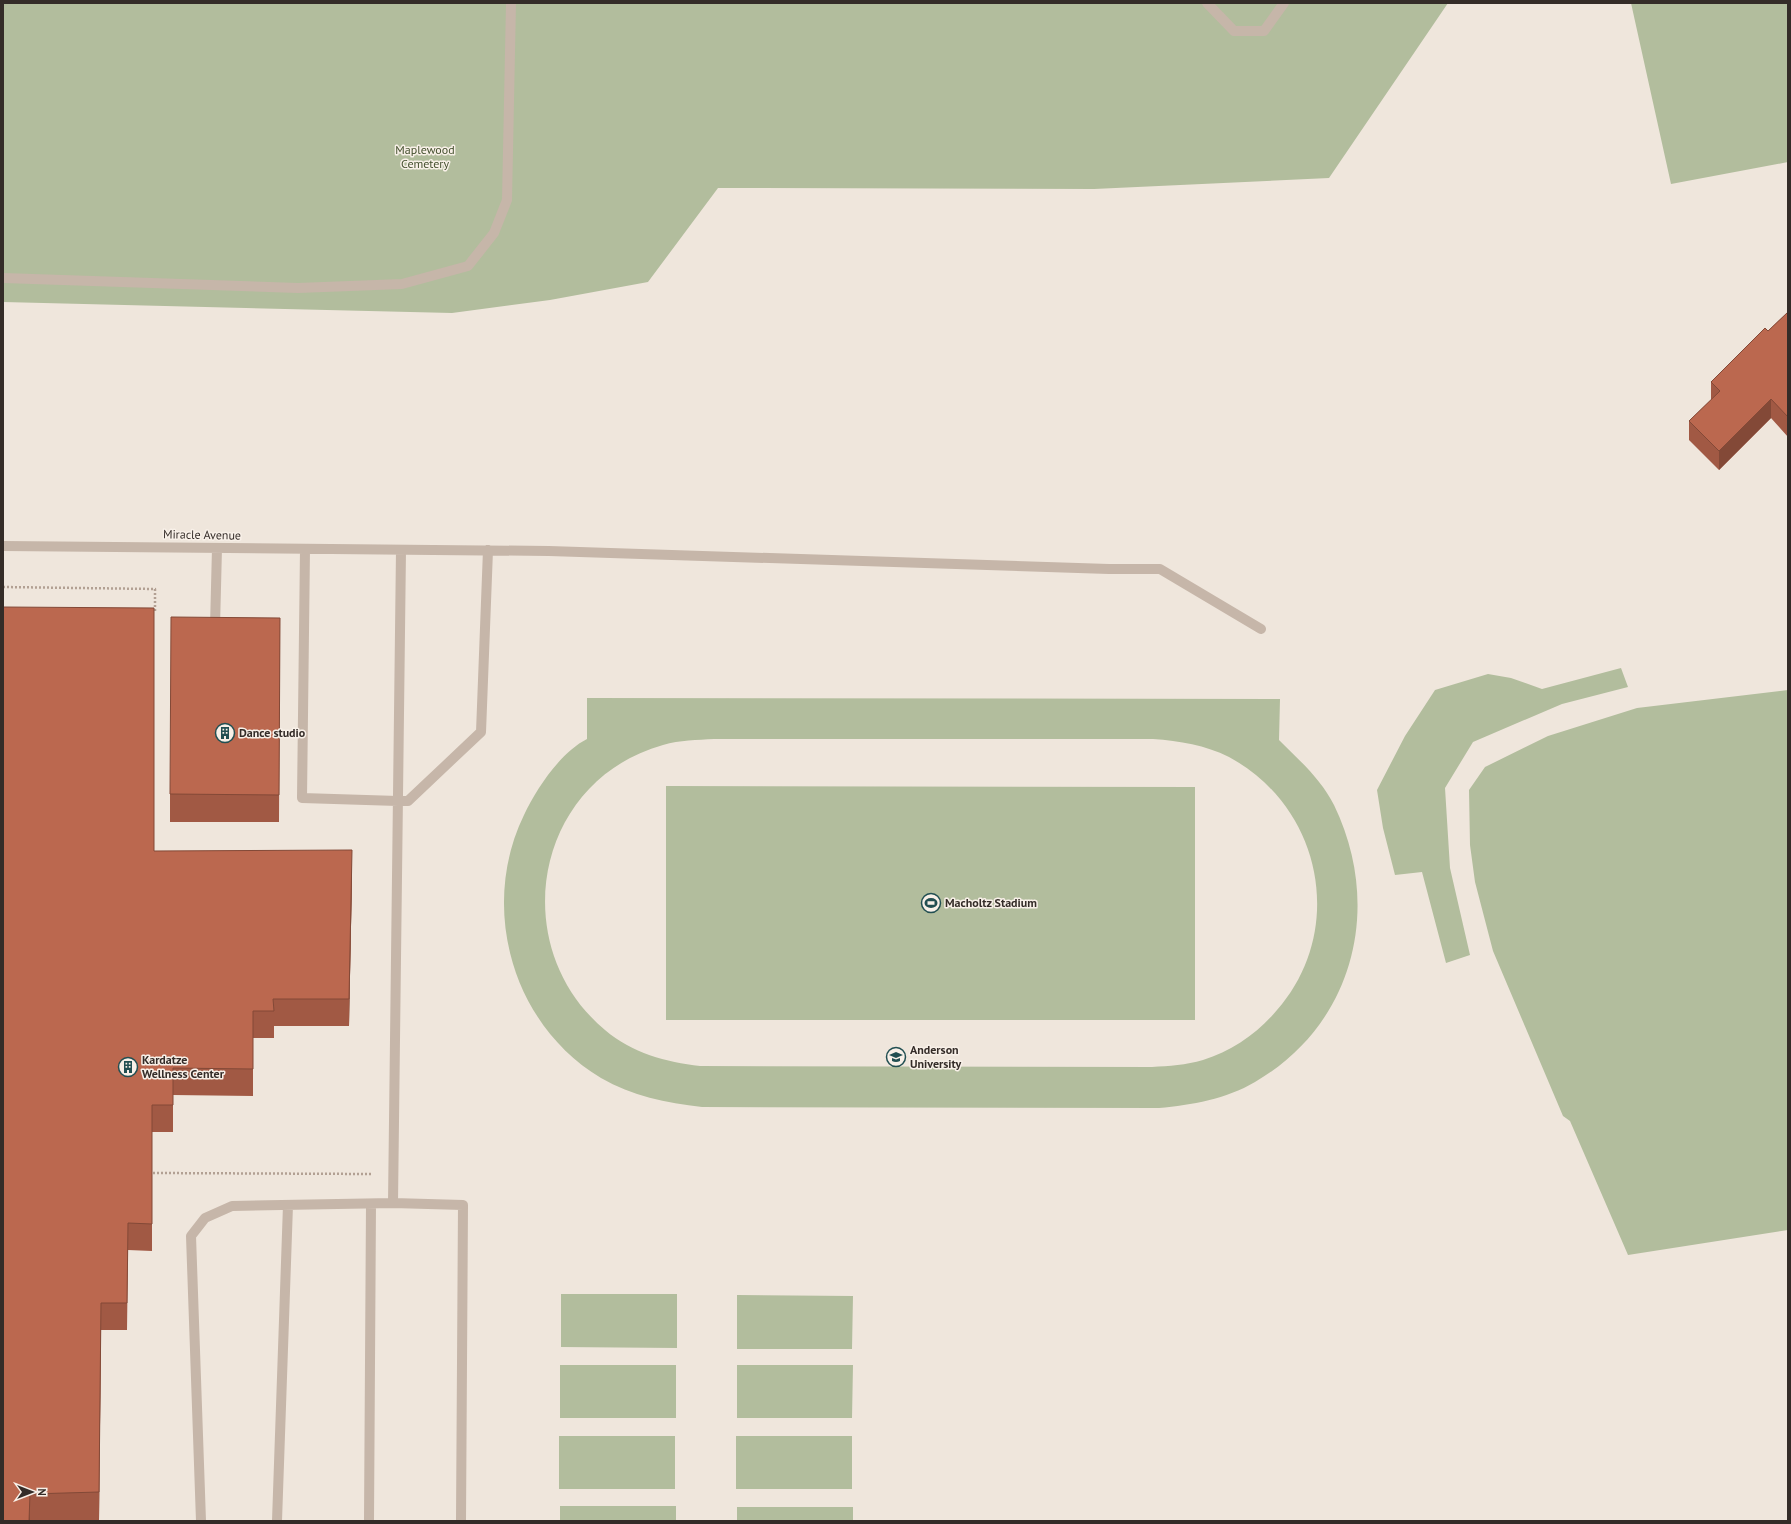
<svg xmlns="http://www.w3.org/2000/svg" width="1791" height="1524" viewBox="0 0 1791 1524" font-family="'PT Sans',sans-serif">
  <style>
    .green { fill: #b2bd9d; fill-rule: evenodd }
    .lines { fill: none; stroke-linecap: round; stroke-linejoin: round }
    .path { stroke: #b2a093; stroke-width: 2.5; stroke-dasharray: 2 2; stroke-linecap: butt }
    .lane { stroke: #c6b6a9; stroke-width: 10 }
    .wall { fill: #a15944 }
    .shaded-wall { fill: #834937 }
    .building { fill: #bb684f; stroke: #834937 }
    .labels { text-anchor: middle; stroke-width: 3; stroke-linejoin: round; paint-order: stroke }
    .park-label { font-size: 12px; fill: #44502e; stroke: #f8f0e8 }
    .street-label { font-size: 12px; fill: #342c28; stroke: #f8f0e8 }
    .poi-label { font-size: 12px; font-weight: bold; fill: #342c28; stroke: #f8f0e8; text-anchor: start }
  </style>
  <rect width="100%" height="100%" fill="#efe6dc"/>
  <path class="green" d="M 3,3 L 1448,3 L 1329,178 L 1094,189 L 718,188 L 648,282 L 550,300 L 452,313 L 3,302 Z
    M 1631,3 L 1788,3 L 1788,162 L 1671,184 Z
    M 1621,668 L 1628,687 L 1562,704 L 1473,742 L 1445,788 L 1450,868 L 1470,955 L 1446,963 L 1422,872 L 1395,875 L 1383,828 L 1377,790 L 1405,736 L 1435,690 L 1488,674 L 1511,678 L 1542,689 Z
    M 1788,690 L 1788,1230 L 1628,1255 L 1570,1121 L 1563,1116 L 1493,951 L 1475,882 L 1470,845 L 1469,790 L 1485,767 L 1548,736 L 1637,708 Z
    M 587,698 L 1280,699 L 1279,740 C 1299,760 1321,779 1334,805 C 1383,906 1355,1024 1255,1082 C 1226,1099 1192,1105 1159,1108 L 702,1107 C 666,1103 632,1096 601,1078 C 512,1025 479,907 524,815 C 536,789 561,752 587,739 ZM 714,739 L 1153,739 C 1180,741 1205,745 1229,757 C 1322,807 1347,930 1277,1010 C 1258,1033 1232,1051 1203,1060 C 1186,1065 1169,1066 1152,1067 L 700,1066 C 666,1062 632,1053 605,1030 C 505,946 534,781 663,745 C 680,740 697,740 714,739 Z
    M 666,786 L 1195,787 L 1195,1020 L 666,1020 Z
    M 561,1294 L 677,1294 L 677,1348 L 561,1347 Z
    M 737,1295 L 853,1296 L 852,1349 L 737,1349 Z
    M 560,1365 L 676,1365 L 676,1418 L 560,1418 Z
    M 737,1365 L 853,1365 L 852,1418 L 737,1418 Z
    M 559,1436 L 675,1436 L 675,1489 L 559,1489 Z
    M 736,1436 L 852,1436 L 852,1489 L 736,1489 Z
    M 560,1506 L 676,1506 L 676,1521 L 560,1521 Z
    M 737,1507 L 853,1507 L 853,1521 L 737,1521 Z"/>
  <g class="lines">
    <path class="path" d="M 3,587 L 155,589 L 155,611
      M 153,1173 L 371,1174"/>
    <path class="lane" d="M 1207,3 L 1234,31 L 1264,31 L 1284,3
      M 3,278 L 298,288 L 402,284 L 468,266 L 494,233 L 507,200 L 511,3
      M 3,546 L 549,551 L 1109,569 L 1160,569 L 1261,629
      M 305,549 L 302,798 L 398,801 L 408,801 L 481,732 L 488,550
      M 215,627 L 217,548
      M 393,1203 L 401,550
      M 201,1521 L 191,1236 L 205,1218 L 232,1206 L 393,1203 L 463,1205 L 461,1521
      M 277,1521 L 288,1205
      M 369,1521 L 371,1204"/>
  </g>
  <path class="wall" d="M 1788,312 L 1788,437 L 1771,418 L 1719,470 L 1689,440 L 1689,421 L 1711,400 L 1711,382 L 1768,331 Z
    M 280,618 L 279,822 L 170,822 L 170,794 Z
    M 154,851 L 352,877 L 349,1026 L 274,1026 L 274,1038 L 253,1038 L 253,1096 L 173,1095 L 173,1132 L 152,1132 L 152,1251 L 128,1250 L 127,1330 L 101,1330 L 99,1520 L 49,1521 L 3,1521 Z"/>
  <path class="shaded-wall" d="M 1771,399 L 1771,418 L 1719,470 L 1719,451 Z
    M 352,850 L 352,877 L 349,1026 L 349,999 Z
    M 101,1303 L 101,1330 L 99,1520 L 99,1492 Z
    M 30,1494 L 30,1521 L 29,1521 Z"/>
  <path class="building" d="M 1788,312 L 1788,417 L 1771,399 L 1719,451 L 1689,421 L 1720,391 L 1711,382 L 1765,328 L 1768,331 Z
    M 3,607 L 154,608 L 154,851 L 352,850 L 349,999 L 273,999 L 274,1011 L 253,1011 L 253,1069 L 173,1068 L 173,1105 L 152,1105 L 152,1224 L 128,1223 L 127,1303 L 101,1303 L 99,1492 L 30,1494 L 29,1521 L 3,1521 Z
    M 171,617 L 280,618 L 279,795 L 170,794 Z"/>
  <defs>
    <g id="building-ring" transform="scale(1)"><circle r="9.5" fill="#f8f0e8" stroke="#224f52" stroke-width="1.5"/><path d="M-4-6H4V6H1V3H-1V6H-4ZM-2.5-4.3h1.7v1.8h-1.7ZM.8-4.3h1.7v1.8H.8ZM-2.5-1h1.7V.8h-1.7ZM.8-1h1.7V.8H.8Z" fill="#224f52"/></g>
    <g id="stadium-ring" transform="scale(1)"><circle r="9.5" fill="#f8f0e8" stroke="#224f52" stroke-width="1.5"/><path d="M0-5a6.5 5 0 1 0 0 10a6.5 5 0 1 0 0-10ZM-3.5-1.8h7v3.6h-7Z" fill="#224f52"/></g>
    <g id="university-ring" transform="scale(1)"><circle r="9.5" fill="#f8f0e8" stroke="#224f52" stroke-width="1.5"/><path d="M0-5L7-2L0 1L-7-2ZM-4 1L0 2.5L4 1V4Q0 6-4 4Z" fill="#224f52"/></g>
  </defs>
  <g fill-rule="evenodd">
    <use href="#building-ring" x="225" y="733"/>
    <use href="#stadium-ring" x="931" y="903"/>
    <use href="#university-ring" x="896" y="1057"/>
    <use href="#building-ring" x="128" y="1067"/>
  </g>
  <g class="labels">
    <g class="park-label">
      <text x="425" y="154">Maplewood<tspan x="425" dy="14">Cemetery</tspan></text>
    </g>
    <g class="street-label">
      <text transform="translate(202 535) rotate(1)" y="4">Miracle Avenue</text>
    </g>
    <g class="poi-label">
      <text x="239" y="737">Dance studio</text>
      <text x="945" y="907">Macholtz Stadium</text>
      <text x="910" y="1054">Anderson<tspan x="910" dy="14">University</tspan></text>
      <text x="142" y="1064">Kardatze<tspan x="142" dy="14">Wellness Center</tspan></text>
    </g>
  </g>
  <rect width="1791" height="1524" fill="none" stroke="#342c28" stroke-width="8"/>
  <g transform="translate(32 1492) rotate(90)" stroke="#f8f0e8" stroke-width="3" paint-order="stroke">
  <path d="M0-3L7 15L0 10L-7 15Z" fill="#342c28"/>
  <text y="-6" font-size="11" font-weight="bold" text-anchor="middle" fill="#342c28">N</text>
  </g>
</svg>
